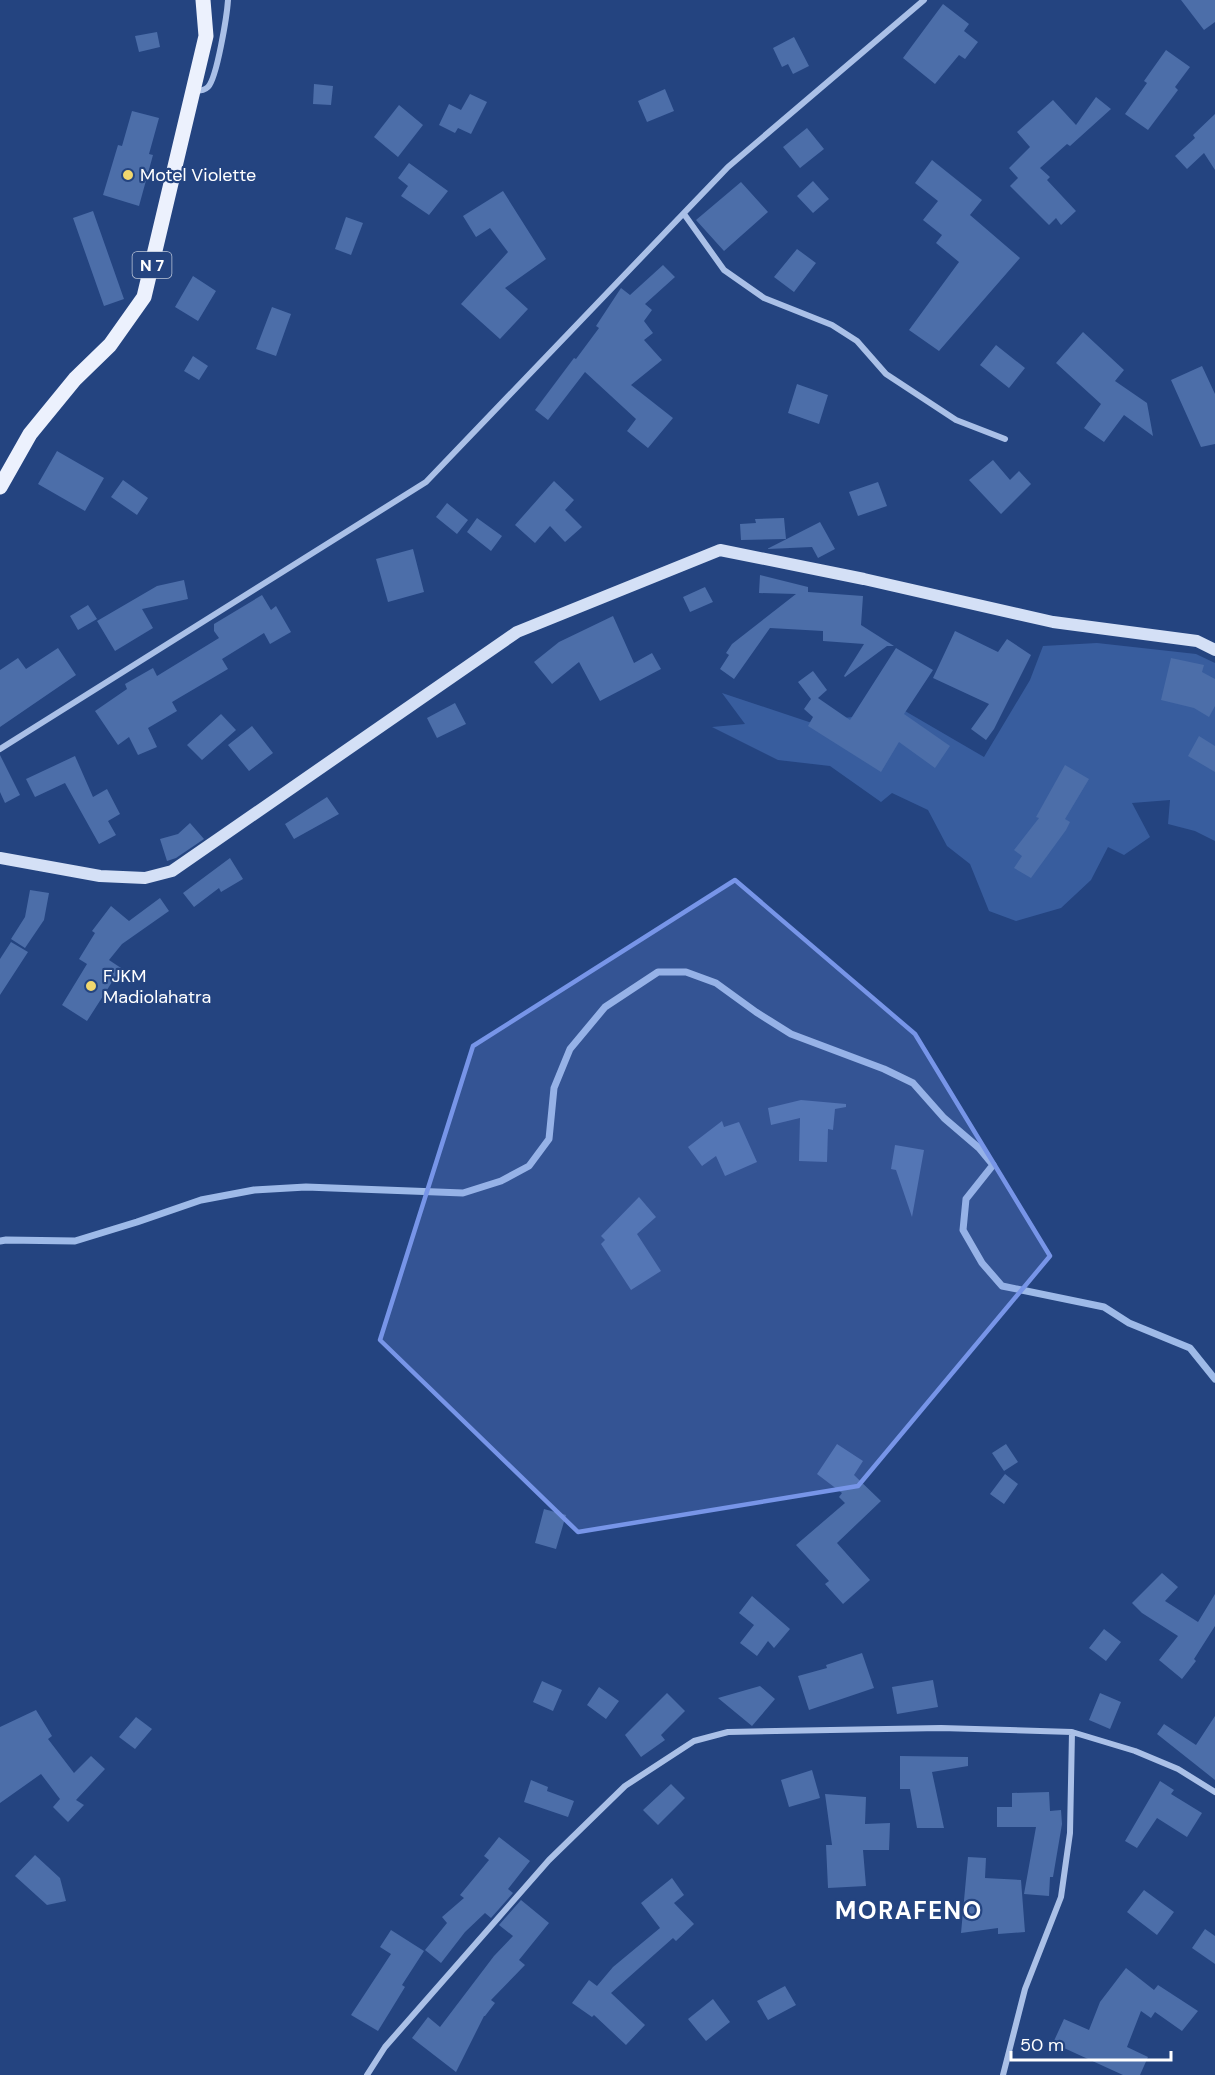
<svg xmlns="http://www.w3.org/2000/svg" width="1215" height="2075" viewBox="0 0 1215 2075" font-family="'DM Sans',sans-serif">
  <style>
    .green { fill: #385d9e }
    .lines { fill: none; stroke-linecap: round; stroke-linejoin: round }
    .stream { stroke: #9ebae8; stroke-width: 7 }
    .building { fill: #4c6ea9 }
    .street { stroke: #aac0e7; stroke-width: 6 }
    .secondary { stroke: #d4e0f6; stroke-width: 12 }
    .primary { stroke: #ecf1fd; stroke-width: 15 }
    .marked { fill: #7795e8; fill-opacity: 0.2; stroke: #7795e8; stroke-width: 4.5; stroke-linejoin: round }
    .poi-dot { fill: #f1d76e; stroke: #244480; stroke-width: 2 }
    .labels { text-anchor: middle; stroke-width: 4.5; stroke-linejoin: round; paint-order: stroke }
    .shield { fill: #244480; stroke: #bdc7d9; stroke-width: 1.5 }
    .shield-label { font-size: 16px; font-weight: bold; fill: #fff }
    .poi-label { font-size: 18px; fill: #fff; stroke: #244480; text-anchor: start }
    .district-label { font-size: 24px; font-weight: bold; letter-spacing: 1.5px; fill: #fff; stroke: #244480 }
  </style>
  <rect width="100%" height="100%" fill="#244480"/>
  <path class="green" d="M 1097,643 L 1196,654 L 1215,663 L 1215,841 L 1195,831 L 1168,824 L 1170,800 L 1132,803 L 1150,837 L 1124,855 L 1108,847 L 1091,880 L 1061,908 L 1016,921 L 989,911 L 970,864 L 947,846 L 928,810 L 892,793 L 881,802 L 830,766 L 778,760 L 712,727 L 745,724 L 722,693 L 809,722 L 905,711 L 984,757 L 1030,680 L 1043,646 Z"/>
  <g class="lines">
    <path class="stream" d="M 0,1241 L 6,1240 L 75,1241 L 137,1222 L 201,1200 L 254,1190 L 306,1187 L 463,1193 L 501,1181 L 529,1166 L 549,1139 L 554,1088 L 570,1049 L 605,1007 L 658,972 L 686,972 L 716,983 L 756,1012 L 791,1034 L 884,1069 L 913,1083 L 944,1118 L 979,1148 L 993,1165 L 966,1199 L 963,1230 L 982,1263 L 1002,1286 L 1104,1307 L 1129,1323 L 1190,1348 L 1215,1379"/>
  </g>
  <path class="building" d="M 1181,0 L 1215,0 L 1215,22 L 1204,30 Z
    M 943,4 L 969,24 L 964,31 L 978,42 L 965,59 L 959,55 L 935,84 L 903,58 Z
    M 157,32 L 160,47 L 139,52 L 135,36 Z
    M 794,37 L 809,66 L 793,74 L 788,64 L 782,67 L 773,48 Z
    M 1166,50 L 1190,67 L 1175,87 L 1178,90 L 1148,130 L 1125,114 L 1147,83 L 1144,81 Z
    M 314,84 L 333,86 L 331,105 L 313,104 Z
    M 665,89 L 674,111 L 647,122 L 638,101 Z
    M 470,94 L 487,102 L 471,134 L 458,128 L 455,133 L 439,125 L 449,104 L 461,110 Z
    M 1096,97 L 1111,109 L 1070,146 L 1067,144 L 1040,168 L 1050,177 L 1047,180 L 1076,211 L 1061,225 L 1056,218 L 1049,225 L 1010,186 L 1018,178 L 1009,168 L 1030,147 L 1017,132 L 1053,100 L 1076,125 Z
    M 399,105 L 423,125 L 398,157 L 374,137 Z
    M 132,111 L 159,118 L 149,154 L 153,155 L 139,206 L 103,195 L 118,145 L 122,146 Z
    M 1215,114 L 1215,170 L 1204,153 L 1187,169 L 1175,156 L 1195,138 L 1193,135 Z
    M 807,128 L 824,149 L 800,168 L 783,147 Z
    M 932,160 L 982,200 L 970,215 L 1020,258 L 939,351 L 909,330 L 959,262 L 936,243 L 942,235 L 923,220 L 938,201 L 915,183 Z
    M 409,163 L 448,191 L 429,215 L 401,196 L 408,186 L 398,178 Z
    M 813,181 L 829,199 L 813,213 L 797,196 Z
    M 741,182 L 768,212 L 724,251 L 696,220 Z
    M 503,191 L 546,259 L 505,288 L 528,309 L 500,339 L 461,304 L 508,252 L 490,228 L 476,237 L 463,216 Z
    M 93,211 L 124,299 L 104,306 L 73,218 Z
    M 346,217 L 363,223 L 351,255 L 335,249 Z
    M 797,249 L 816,263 L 794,292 L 774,277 Z
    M 663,265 L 675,277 L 645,304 L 652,310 L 644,321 L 653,333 L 644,340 L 662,360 L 631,385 L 673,418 L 648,448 L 627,431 L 636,419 L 585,372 L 548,420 L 535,410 L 574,358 L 576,359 L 599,328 L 596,326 L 621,288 L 630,295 Z
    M 193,276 L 216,291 L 198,321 L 175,307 Z
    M 272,307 L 291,314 L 276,356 L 256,349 Z
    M 1083,332 L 1124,370 L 1115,381 L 1147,403 L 1153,436 L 1124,415 L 1104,442 L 1084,428 L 1101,404 L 1056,363 Z
    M 996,345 L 1025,368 L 1009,388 L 980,365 Z
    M 193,356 L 208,366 L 199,380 L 184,371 Z
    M 1202,366 L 1215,394 L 1215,444 L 1201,447 L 1171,380 Z
    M 797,384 L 828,395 L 819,424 L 788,413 Z
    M 57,451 L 104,478 L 85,511 L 38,484 Z
    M 993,460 L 1010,480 L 1019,471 L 1031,484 L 1001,514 L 969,480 Z
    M 123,480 L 148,498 L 137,515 L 111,497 Z
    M 554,481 L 574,500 L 565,510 L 582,527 L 565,542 L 550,526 L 535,543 L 515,525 Z
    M 878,482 L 887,506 L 858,516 L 849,492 Z
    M 447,503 L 468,520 L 457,534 L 436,517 Z
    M 477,518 L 502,536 L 491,551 L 467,532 Z
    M 784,518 L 786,539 L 741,540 L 740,524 L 756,523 L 755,519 Z
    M 820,522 L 835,549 L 818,558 L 812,547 L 767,549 Z
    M 413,549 L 424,592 L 388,602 L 376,559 Z
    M 760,575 L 808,587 L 808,592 L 863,596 L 861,625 L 894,646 L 887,646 L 845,677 L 844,676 L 864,644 L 823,641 L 823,631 L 770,628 L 734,679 L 720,669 L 729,655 L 726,653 L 732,644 L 796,594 L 759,593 Z
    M 184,580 L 188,599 L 142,609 L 153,628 L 115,651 L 97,621 L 157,586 Z
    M 705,587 L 713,602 L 690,612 L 683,597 Z
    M 262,595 L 271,610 L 276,606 L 291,632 L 270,644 L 264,633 L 222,659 L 228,669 L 172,702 L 177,711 L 148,728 L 157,747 L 138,755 L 129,737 L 118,745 L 95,711 L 127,689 L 125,684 L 153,668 L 157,676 L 219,638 L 214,631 L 214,624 Z
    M 88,605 L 97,619 L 78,630 L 70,616 Z
    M 613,616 L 634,663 L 652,653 L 661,669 L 600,701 L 579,662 L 552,684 L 534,662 L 559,642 Z
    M 955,631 L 998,652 L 1007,639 L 1031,655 L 994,729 L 986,740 L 971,729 L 989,704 L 933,678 Z
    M 58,648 L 76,675 L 0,727 L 0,670 L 18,658 L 26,669 Z
    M 896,648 L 933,670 L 904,714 L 950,746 L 935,768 L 899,742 L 881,772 L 808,726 L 813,717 L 804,709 L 811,699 L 798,682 L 813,671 L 827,690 L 818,698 L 850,720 Z
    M 1171,658 L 1204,665 L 1202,672 L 1215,679 L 1215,706 L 1209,717 L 1194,708 L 1161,700 Z
    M 455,703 L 466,724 L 437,738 L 427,718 Z
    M 221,714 L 236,730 L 202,760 L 187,745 Z
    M 252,726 L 273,753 L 249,771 L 228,745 Z
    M 1199,736 L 1215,746 L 1215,772 L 1188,756 Z
    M 0,755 L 20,795 L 5,803 L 0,792 Z
    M 75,756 L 93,797 L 107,789 L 120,814 L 108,821 L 116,835 L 99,844 L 65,783 L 35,797 L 26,779 Z
    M 1065,765 L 1089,779 L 1065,819 L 1070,822 L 1066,830 L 1031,878 L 1014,868 L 1022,856 L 1014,850 L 1039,818 L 1036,817 Z
    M 327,797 L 339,814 L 294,839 L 285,824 Z
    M 190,823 L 204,839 L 176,858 L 167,861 L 160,839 L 178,834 Z
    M 230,858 L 243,879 L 221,892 L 219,888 L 194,907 L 183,893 Z
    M 30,890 L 49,893 L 44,920 L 25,948 L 11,939 L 25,917 Z
    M 160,898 L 169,911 L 122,944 L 109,960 L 121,968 L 87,1021 L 62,1005 L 87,964 L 79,959 L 95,933 L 92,931 L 111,906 L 129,921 Z
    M 11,942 L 28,952 L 0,995 L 0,959 Z
    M 801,1100 L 846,1104 L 846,1107 L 835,1109 L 833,1130 L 828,1129 L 827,1162 L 799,1161 L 800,1118 L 771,1125 L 768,1108 Z
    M 722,1121 L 724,1127 L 739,1122 L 757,1162 L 725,1176 L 716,1156 L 702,1166 L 688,1147 Z
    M 895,1145 L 924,1150 L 912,1217 L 896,1170 L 891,1169 Z
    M 639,1197 L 656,1217 L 637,1234 L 661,1271 L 631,1290 L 601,1244 L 605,1240 L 601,1236 Z
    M 837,1444 L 863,1461 L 854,1475 L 881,1501 L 837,1543 L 870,1580 L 843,1604 L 825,1584 L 829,1581 L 796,1545 L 845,1503 L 839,1497 L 842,1493 L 817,1474 Z
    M 1006,1444 L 1018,1462 L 1004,1471 L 992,1453 Z
    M 1005,1474 L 1018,1484 L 1004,1504 L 990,1494 Z
    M 544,1509 L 566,1515 L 556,1549 L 535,1543 Z
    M 1162,1573 L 1178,1587 L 1165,1601 L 1198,1622 L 1215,1594 L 1215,1626 L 1194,1659 L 1196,1661 L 1182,1679 L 1159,1660 L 1178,1636 L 1142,1613 L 1132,1603 Z
    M 752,1596 L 790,1629 L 774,1648 L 768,1641 L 757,1656 L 740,1643 L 754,1625 L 739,1613 Z
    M 1104,1629 L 1121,1642 L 1106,1661 L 1089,1648 Z
    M 862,1653 L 874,1688 L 809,1710 L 798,1676 L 827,1668 L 826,1665 Z
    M 933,1680 L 938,1707 L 897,1714 L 892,1687 Z
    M 542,1681 L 562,1690 L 553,1711 L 533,1702 Z
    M 760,1686 L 775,1699 L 752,1726 L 718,1698 Z
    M 599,1687 L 619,1701 L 606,1719 L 587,1705 Z
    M 667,1693 L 685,1711 L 661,1735 L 665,1740 L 641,1757 L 625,1735 Z
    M 1100,1693 L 1121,1702 L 1110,1729 L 1089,1720 Z
    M 36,1710 L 52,1736 L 48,1739 L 74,1773 L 91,1756 L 105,1769 L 76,1800 L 84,1805 L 68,1822 L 53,1807 L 60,1799 L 41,1774 L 0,1803 L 0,1727 Z
    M 1215,1716 L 1215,1780 L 1157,1734 L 1164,1724 L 1196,1745 Z
    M 136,1717 L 152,1729 L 135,1749 L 119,1737 Z
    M 900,1756 L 968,1757 L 968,1766 L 932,1772 L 944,1828 L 917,1828 L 910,1789 L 900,1789 Z
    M 812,1770 L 820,1798 L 789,1807 L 781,1780 Z
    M 531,1780 L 548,1787 L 547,1791 L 574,1801 L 568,1817 L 524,1802 Z
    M 1160,1781 L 1174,1790 L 1171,1794 L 1202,1813 L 1187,1837 L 1157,1818 L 1137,1848 L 1125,1841 Z
    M 671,1784 L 685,1798 L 658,1825 L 643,1810 Z
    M 1049,1792 L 1050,1811 L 1061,1810 L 1062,1824 L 1053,1877 L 1050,1877 L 1049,1896 L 1024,1894 L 1036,1827 L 997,1827 L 997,1807 L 1012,1807 L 1012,1793 Z
    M 825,1794 L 866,1797 L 865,1824 L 890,1823 L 889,1850 L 863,1850 L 866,1886 L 828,1888 L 826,1845 L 832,1845 Z
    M 499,1837 L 530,1861 L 508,1889 L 513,1893 L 491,1918 L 485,1913 L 465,1932 L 441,1963 L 425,1950 L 447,1923 L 442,1917 L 464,1898 L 460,1895 L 489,1860 L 484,1856 Z
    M 35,1855 L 60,1878 L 66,1901 L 47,1905 L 15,1876 Z
    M 968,1857 L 986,1858 L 985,1878 L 1021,1880 L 1025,1932 L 998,1934 L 998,1928 L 961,1933 Z
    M 672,1878 L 684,1895 L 674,1903 L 694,1924 L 676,1941 L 673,1938 L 611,1993 L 645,2025 L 626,2045 L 594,2015 L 592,2017 L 572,2003 L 589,1980 L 597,1986 L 613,1967 L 660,1928 L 641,1903 Z
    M 1144,1890 L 1174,1912 L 1157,1935 L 1127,1912 Z
    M 521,1900 L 549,1923 L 519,1960 L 525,1965 L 491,2000 L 495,2003 L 485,2016 L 484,2016 L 456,2072 L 412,2038 L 428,2017 L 440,2027 L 494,1956 L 513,1936 L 499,1925 Z
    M 1205,1929 L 1215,1936 L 1215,1964 L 1192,1948 Z
    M 391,1930 L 424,1951 L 402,1985 L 405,1987 L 378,2031 L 351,2015 L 391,1954 L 380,1947 Z
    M 1126,1968 L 1154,1990 L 1158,1985 L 1198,2011 L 1182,2031 L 1155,2012 L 1151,2018 L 1141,2011 L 1127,2047 L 1148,2057 L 1140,2075 L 1123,2075 L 1053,2043 L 1064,2019 L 1089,2030 L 1100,2002 Z
    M 785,1986 L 796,2005 L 768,2020 L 757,2001 Z
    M 713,1999 L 730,2022 L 706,2041 L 688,2019 Z"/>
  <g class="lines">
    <path class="street" d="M 195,91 C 199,91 204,91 208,87 C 217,78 227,15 228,0
      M 684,214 L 724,270 L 764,298 L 832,325 L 857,341 L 886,374 L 956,420 L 1005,439
      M 0,749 L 426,482 L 728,167 L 924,0
      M 367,2075 L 385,2047 L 549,1860 L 625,1786 L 694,1741 L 728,1732 L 941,1728 L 1072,1732 L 1135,1751 L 1178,1769 L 1215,1792
      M 1003,2075 L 1025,1989 L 1061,1897 L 1070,1833 L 1072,1732"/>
    <path class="secondary" d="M 0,858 L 100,876 L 145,878 L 172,871 L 517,632 L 720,550 L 864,579 L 1053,622 L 1197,641 L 1215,650"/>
    <path class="primary" d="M 0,487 L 30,434 L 75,379 L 110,345 L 144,297 L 206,36 L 203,0"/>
  </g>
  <path class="marked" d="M 735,880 L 915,1034 L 1050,1256 L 858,1486 L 578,1532 L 380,1340 L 473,1046 Z"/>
  <g class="poi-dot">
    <circle cx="128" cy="175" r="6"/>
    <circle cx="91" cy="986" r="6"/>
  </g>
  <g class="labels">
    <rect class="shield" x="132.5" y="252" width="39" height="26" rx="4.5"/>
    <g class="shield-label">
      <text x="152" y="271">N 7</text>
    </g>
    <g class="poi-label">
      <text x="140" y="181">Motel Violette</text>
      <text x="103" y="982">FJKM<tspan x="103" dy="21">Madiolahatra</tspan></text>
    </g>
    <g class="district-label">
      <text x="909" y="1919">MORAFENO</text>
    </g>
  </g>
  <path d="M1011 2051v9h160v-9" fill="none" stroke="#ffffff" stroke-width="3"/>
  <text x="1020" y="2051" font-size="18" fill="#ffffff" stroke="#244480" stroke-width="4.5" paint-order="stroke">50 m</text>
</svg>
